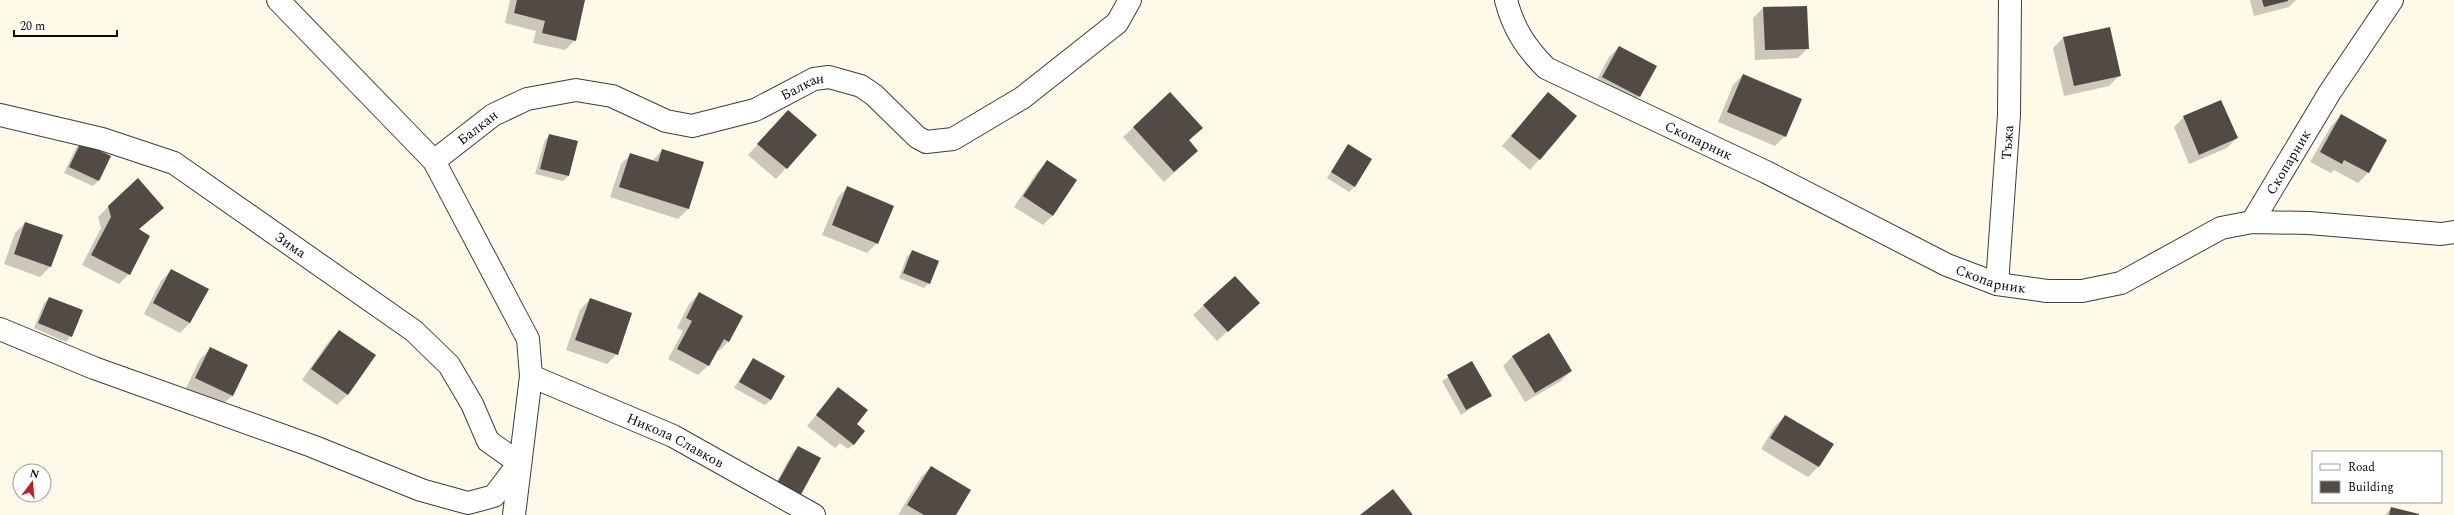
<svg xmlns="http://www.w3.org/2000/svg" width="2454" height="515" viewBox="0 0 2454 515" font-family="Spectral,serif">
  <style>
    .shadow { fill: #0003 }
    .building { fill: #534a46 }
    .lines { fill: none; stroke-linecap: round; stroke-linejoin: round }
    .minor-casing { stroke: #3d3d3d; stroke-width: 24 }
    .minor { stroke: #fff; stroke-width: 22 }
    .labels { text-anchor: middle; stroke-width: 4; stroke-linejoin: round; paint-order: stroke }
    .street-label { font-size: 14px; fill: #0a0a0a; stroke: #fff }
  </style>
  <rect width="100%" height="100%" fill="#fff9e7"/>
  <path class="shadow" d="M 510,0 L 584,0 L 575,40 L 565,50 L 533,43 L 536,31 L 505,23 Z
    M 2250,0 L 2296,0 L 2289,7 L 2254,16 Z
    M 1763,8 L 1808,48 L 1798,58 L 1755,60 L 1753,18 Z
    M 2063,38 L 2119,76 L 2109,86 L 2064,96 L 2053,48 Z
    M 1619,47 L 1639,96 L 1629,106 L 1593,87 L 1609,57 Z
    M 1743,75 L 1785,136 L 1775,146 L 1718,122 L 1733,85 Z
    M 1548,93 L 1576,117 L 1530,170 L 1502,146 Z
    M 1170,94 L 1192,138 L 1188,141 L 1187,161 L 1164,182 L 1123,137 Z
    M 788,111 L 815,135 L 776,179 L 748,155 Z
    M 2341,116 L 2386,141 L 2368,173 L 2358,183 L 2334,170 L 2331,173 L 2310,162 L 2331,126 Z
    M 2184,117 L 2237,138 L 2227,148 L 2189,164 L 2174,127 Z
    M 550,135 L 577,142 L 568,176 L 563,181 L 535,174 L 545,140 Z
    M 81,143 L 110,156 L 98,181 L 93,186 L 64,173 L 76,148 Z
    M 1348,145 L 1355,186 L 1349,192 L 1327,178 Z
    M 662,150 L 688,209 L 678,219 L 610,197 L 621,164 L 631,154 L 652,161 Z
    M 1047,162 L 1053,215 L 1043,225 L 1014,207 L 1037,172 Z
    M 848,187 L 877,243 L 867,253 L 822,235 L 838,197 Z
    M 108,207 L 152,218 L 138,230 L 129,274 L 119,284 L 82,265 L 101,228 L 98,217 Z
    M 25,223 L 61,236 L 50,267 L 40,277 L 4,264 L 15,233 Z
    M 913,251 L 929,283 L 924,288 L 899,278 L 907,256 Z
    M 171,270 L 207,289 L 190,323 L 180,333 L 144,314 L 161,281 Z
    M 1235,277 L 1248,313 L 1217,341 L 1193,315 Z
    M 699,294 L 729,341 L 719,351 L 717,350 L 709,365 L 698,375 L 668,359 L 683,331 L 677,328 L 689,304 Z
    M 50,298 L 71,336 L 66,342 L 34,328 L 44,303 Z
    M 590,299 L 617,354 L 607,364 L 566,350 L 580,310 Z
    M 339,331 L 374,355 L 347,395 L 337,405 L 302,380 L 329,341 Z
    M 210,349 L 233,395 L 222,405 L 186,388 L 200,359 Z
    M 1513,356 L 1571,371 L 1561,381 L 1525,402 L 1503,366 Z
    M 753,359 L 771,400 L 765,405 L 734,388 Z
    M 1471,363 L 1490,396 L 1461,415 L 1442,381 Z
    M 839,388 L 855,424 L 854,444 L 848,449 L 840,443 L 835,448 L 807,426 Z
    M 1785,416 L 1833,444 L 1818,467 L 1808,477 L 1761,449 L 1775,426 Z
    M 799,447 L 820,458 L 772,490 L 793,452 Z
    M 931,467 L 955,515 L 898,515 L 921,477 Z
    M 2391,508 L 2417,515 L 2385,515 Z"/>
  <path class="building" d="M 517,0 L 585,0 L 576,41 L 542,33 L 545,21 L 514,13 Z
    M 2262,0 L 2288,0 L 2288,1 L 2264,7 Z
    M 1807,6 L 1809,49 L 1765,50 L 1763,7 Z
    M 2110,27 L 2121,76 L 2074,86 L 2063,37 Z
    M 1619,46 L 1657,66 L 1640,97 L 1602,77 Z
    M 1743,74 L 1802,99 L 1786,137 L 1727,112 Z
    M 1170,92 L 1203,128 L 1189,140 L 1198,151 L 1174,172 L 1133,127 Z
    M 1548,92 L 1577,116 L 1540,160 L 1511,136 Z
    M 2221,100 L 2238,138 L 2199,155 L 2183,116 Z
    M 788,110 L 817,135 L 787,169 L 757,144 Z
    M 2341,114 L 2387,140 L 2369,173 L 2344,160 L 2342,164 L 2320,152 Z
    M 549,134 L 578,141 L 569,176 L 540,169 Z
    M 81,142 L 111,156 L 99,181 L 69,167 Z
    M 1348,144 L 1372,159 L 1355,187 L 1331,172 Z
    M 662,149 L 704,162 L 689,209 L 619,187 L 630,153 L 658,162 Z
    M 1047,160 L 1077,180 L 1053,216 L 1023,196 Z
    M 138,178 L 164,208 L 139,229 L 150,236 L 130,275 L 91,255 L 111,217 L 108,206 Z
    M 847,186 L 894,206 L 878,244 L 832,225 Z
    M 25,222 L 63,235 L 51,267 L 14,254 Z
    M 912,250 L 939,261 L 930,284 L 903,273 Z
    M 171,269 L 209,289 L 190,323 L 153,303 Z
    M 1235,276 L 1260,303 L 1228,332 L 1203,305 Z
    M 699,292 L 743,316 L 729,342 L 724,339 L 709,366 L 677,349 L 692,321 L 686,318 Z
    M 49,297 L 83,310 L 72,337 L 38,323 Z
    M 590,298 L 632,313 L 618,355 L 575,340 Z
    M 339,330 L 376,355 L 348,395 L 311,369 Z
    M 1549,333 L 1572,371 L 1535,393 L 1512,356 Z
    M 210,347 L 248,365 L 233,396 L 195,378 Z
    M 753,358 L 785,376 L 771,400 L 739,382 Z
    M 1472,361 L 1492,396 L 1466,410 L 1447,375 Z
    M 838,387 L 868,410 L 857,424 L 865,431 L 854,445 L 816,415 Z
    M 1785,415 L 1834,444 L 1819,467 L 1770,438 Z
    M 798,446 L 821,458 L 799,498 L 776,485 Z
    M 931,466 L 971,490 L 956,515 L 924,515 L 907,505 Z
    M 1393,489 L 1413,515 L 1360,515 Z
    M 2391,507 L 2419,514 L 2419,515 L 2389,515 Z"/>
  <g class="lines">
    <g class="minor-casing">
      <g id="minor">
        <path d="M 278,0 L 434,161 L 528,339 L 531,376 L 514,515"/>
        <path id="s1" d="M 1506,0 C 1513,28 1526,48 1546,68 L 1766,172 L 1947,265 L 1997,284 L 2047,291 L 2082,291 L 2121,283 L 2221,228 L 2252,222 L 2309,223 L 2441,234 L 2454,232"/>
        <path id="s2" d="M 0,115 L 102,139 L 174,163 L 414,331 L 449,365 L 472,404 L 488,441 L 519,463 L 494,496 L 468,503 L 421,490 L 312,446 L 94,368 L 0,329"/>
        <path id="s3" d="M 434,161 L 493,115 L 527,99 L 576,90 L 612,96 L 666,121 L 692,126 L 755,110 L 814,79 L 829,77 L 861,86 L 874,95 L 917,137 L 926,142 L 953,139 L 1022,98 L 1117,23 L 1130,0"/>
        <path id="s4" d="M 2252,222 L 2330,92 L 2392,0"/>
        <path id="s5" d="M 1997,284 L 2009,115 L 2010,0"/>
        <path id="s6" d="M 531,376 L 673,436 L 814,515"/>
      </g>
    </g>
    <use href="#minor" class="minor"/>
  </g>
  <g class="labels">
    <g class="street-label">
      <text dy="5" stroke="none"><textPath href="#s3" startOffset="403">Балкан</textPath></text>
      <text dy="5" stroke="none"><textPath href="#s3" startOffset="55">Балкан</textPath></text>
      <text dy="5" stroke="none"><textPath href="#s1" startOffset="249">Скопарник</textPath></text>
      <text dy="5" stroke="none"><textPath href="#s5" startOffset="142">Тъжа</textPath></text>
      <text dy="5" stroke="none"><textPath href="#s4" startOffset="70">Скопарник</textPath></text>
      <text dy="5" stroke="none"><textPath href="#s2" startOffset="323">Зима</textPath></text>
      <text dy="5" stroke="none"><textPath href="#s1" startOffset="573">Скопарник</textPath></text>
      <text dy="5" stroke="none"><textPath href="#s6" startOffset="158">Никола Славков</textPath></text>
    </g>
  </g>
  <rect x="2312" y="451" width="130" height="52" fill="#ffffff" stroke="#9d9d9d"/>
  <rect x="2320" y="464" width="20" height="6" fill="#ffffff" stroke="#9d9d9d"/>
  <text x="2348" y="471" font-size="12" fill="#0a0a0a">Road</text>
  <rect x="2320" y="481" width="20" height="12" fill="#534a46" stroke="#9d9d9d"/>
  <text x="2348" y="491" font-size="12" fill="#0a0a0a">Building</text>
  <g transform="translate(32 483) rotate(16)"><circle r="19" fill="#ffffff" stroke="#9d9d9d"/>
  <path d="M0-3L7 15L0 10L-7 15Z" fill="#c21b2e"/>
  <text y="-6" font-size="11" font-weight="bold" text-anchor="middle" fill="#0a0a0a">N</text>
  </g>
  <path d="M14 30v6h103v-6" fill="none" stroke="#0a0a0a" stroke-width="2"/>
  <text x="20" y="30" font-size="12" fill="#0a0a0a" stroke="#ffffff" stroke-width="3" paint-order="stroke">20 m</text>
</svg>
